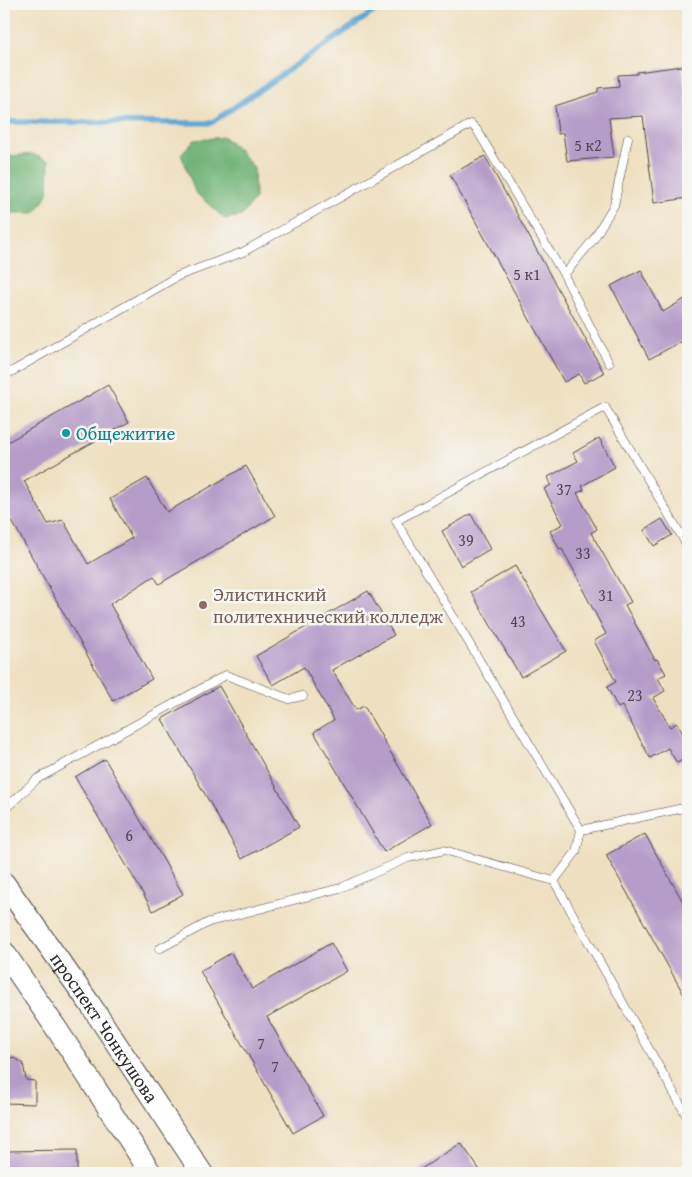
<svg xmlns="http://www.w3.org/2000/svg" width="692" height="1177" viewBox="0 0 692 1177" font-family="'Gentium Book Plus',serif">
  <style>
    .forest { fill: #72b478; stroke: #4e7052 }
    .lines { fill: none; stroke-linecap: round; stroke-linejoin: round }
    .stream { stroke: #5ea7d5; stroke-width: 5.5 }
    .building { fill: #b69cc9 }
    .service-casing { stroke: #484642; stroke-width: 9 }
    .secondary-casing { stroke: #484642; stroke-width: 23 }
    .service { stroke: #fff; stroke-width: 8 }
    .secondary { stroke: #fff; stroke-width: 21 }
    .culture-dot { fill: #0f9aa8; stroke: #f6f6f2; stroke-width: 2 }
    .education-dot { fill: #8d6e63; stroke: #f6f6f2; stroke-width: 2 }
    .labels { text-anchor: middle; stroke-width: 5; stroke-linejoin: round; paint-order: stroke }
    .number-label { font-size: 16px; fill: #4e4752 }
    .culture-label { font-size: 19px; fill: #0d838f; stroke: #f6f6f2; text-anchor: start }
    .education-label { font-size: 19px; fill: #785e54; stroke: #f6f6f2; text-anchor: start }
    .street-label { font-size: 19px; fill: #2b2b2b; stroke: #f6f6f2 }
  </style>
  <rect width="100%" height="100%" fill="#f6f6f2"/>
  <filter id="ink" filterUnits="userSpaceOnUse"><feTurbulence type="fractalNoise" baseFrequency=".02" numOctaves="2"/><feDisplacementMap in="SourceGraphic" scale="10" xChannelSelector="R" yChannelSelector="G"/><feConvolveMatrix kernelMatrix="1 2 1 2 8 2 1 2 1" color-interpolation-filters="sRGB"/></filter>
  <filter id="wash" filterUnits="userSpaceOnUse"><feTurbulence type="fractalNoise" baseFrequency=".0096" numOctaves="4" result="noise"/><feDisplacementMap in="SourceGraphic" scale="20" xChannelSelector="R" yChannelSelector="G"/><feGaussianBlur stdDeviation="1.12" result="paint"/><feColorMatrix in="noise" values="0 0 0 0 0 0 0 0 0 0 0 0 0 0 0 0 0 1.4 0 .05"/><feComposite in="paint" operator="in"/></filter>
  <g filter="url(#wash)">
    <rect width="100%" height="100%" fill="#efe0c1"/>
    <path class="forest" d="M 224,137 L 238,149 L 254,168 L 255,198 L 242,216 L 225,219 L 195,192 L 181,154 L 194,140 Z
      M 32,154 L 49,161 L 48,194 L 35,213 L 4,213 L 4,157 Z"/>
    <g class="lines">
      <path class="stream" d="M 4,122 L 211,123 L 385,4"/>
    </g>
    <g id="blocks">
      <path class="building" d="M 682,66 L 688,118 L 688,198 L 654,203 L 643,116 L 609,118 L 614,157 L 567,161 L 563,133 L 558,134 L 555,106 L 598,92 L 598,88 L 619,86 L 618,75 L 637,74 L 637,72 Z
        M 485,156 L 604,373 L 584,383 L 579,374 L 564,382 L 450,175 Z
        M 641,270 L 663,312 L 688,297 L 688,338 L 649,359 L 611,286 Z
        M 108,385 L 129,422 L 24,481 L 48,524 L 63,520 L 88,564 L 132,538 L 110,499 L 147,478 L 167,512 L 246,466 L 275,516 L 159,584 L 154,576 L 110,604 L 152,679 L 113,701 L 4,507 L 4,444 Z
        M 599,438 L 615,467 L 582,486 L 584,490 L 577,493 L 597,529 L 591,533 L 631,602 L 625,605 L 655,660 L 657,659 L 666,674 L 658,678 L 665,691 L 653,698 L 670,727 L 677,723 L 684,736 L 688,734 L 688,757 L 677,763 L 668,748 L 650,758 L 622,706 L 618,708 L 607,687 L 616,682 L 594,641 L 606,634 L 582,588 L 583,587 L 562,549 L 560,550 L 550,531 L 563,524 L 544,489 L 551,485 L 548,477 L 578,461 L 573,453 Z
        M 471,514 L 490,549 L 461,566 L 442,531 Z
        M 662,519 L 672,535 L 654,546 L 644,530 Z
        M 515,566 L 566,651 L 521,677 L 471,592 Z
        M 368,591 L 394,635 L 332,670 L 356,710 L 364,706 L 432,824 L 384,852 L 314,732 L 334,720 L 304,667 L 273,685 L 256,656 Z
        M 219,686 L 299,827 L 242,859 L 162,719 Z
        M 105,759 L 183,894 L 153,911 L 75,777 Z
        M 645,834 L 688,911 L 688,1002 L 606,855 Z
        M 331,943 L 347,971 L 267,1017 L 323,1116 L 293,1133 L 200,971 L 231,953 L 252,989 Z
        M 12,1057 L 23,1063 L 26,1080 L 35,1081 L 35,1104 L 4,1103 L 4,1069 Z
        M 461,1143 L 482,1173 L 415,1173 Z
        M 77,1150 L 77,1173 L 4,1173 L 4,1151 Z"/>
    </g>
  </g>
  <g filter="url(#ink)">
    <use href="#blocks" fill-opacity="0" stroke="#484642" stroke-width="1"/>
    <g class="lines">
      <g class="service-casing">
        <path id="service" d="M 564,275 L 593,240 L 614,205 L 628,138
          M 4,376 L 178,276 L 243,252 L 471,124 L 477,130 L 564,275 L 609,363
          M 688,547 L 605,407 L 396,521 L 581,830 L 576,852 L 554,881 L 688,1118
          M 4,810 L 37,779 L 226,675 L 289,699 L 303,696
          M 581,830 L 688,807
          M 159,949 L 209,922 L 340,888 L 408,858 L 444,850 L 554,881"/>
      </g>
      <g class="secondary-casing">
        <g id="secondary">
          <path id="s1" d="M 4,883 L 90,1004 L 202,1173"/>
          <path d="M 4,952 L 58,1031 L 151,1173"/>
        </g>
      </g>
      <use href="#service" class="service"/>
      <use href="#secondary" class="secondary"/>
    </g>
  </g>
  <circle class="culture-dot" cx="66" cy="433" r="5"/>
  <circle class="education-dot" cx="203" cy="605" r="5"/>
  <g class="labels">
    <g class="number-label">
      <text x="588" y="151">5 к2</text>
      <text x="527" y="280">5 к1</text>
      <text x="564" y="495">37</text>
      <text x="466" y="546">39</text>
      <text x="583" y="559">33</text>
      <text x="606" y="601">31</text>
      <text x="518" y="627">43</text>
      <text x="635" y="701">23</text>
      <text x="129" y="841">6</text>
      <text x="261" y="1049">7</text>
      <text x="275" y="1072">7</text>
    </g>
    <g class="culture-label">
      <text x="76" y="440">Общежитие</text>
    </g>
    <g class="education-label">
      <text x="213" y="601">Элистинский<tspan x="213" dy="22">политехнический колледж</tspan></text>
    </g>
    <g class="street-label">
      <text dy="7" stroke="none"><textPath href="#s1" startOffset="176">проспект Чонкушова</textPath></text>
    </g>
  </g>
  <rect width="692" height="1177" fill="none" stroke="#f6f6f2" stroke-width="20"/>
</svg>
